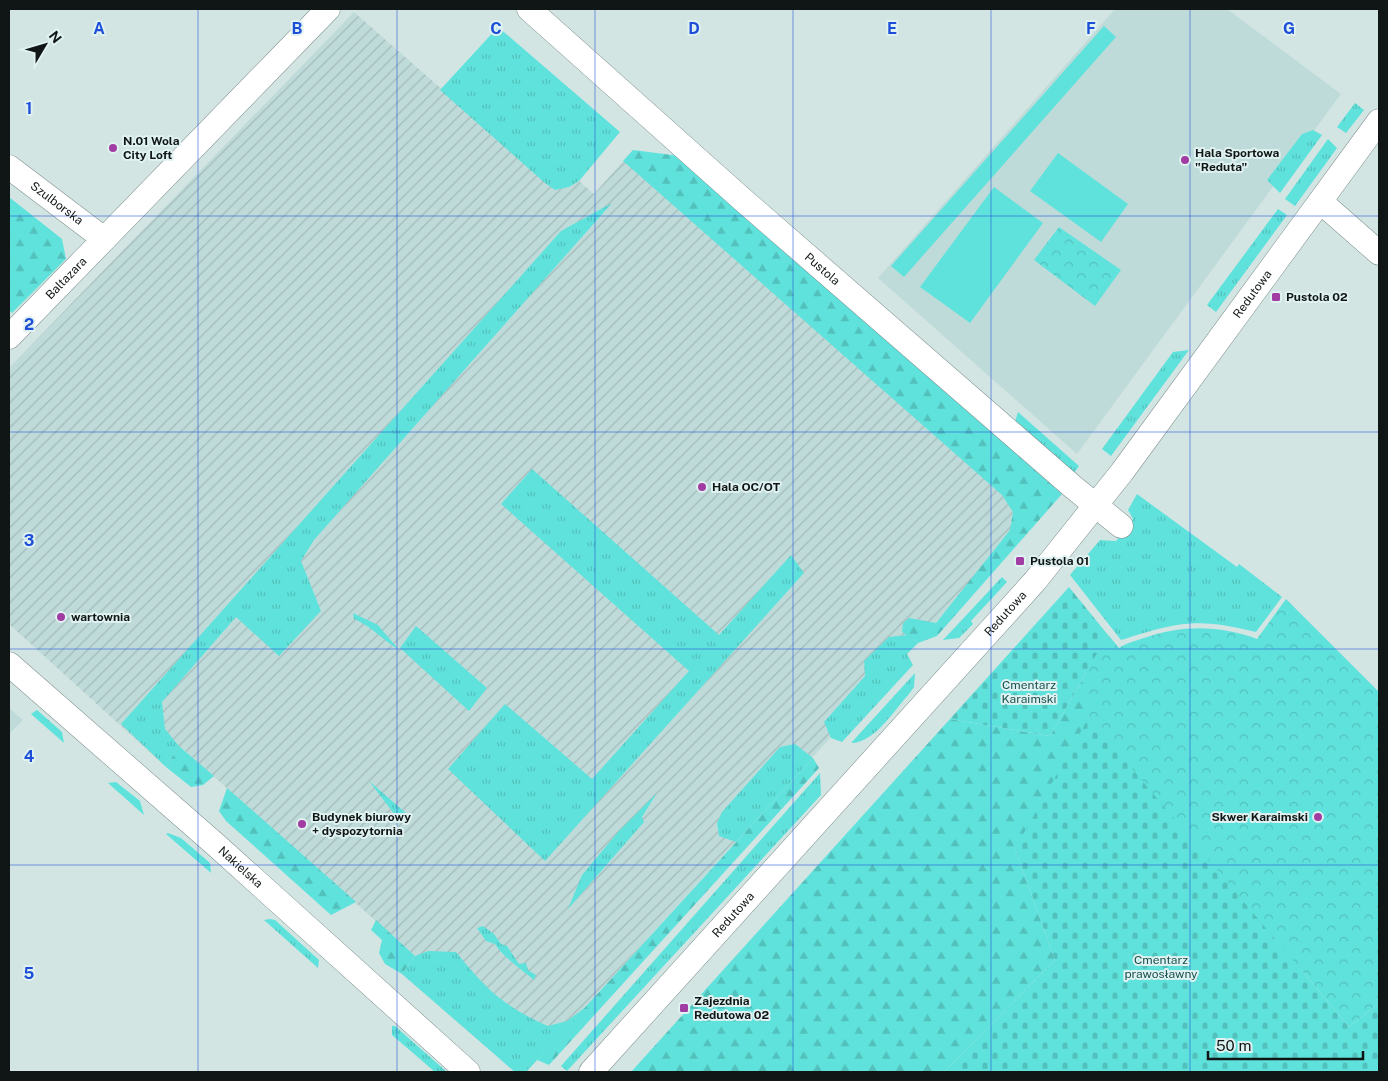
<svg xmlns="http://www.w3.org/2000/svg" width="1388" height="1081" viewBox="0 0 1388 1081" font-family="'Public Sans',sans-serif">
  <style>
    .built { fill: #bfdbd9 }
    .industrial { fill: url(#industrial-furrows) }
    .grass { fill: url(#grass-tufts) }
    .forest { fill: url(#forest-firs) }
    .cemetery { fill: url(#cemetery-stones) }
    .park { fill: url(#park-crowns) }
    .pitch { fill: #60e2dc }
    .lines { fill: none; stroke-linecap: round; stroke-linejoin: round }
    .minor-casing { stroke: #7f908f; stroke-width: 25 }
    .minor { stroke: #fff; stroke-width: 24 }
    .grid { fill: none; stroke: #1d4ed8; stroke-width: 1; stroke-opacity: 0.55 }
    .poi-dot { fill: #a13da2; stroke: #dff2f1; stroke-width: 2 }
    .labels { text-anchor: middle; stroke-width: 4; stroke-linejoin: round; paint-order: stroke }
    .poi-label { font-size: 12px; font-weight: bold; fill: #101616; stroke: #dff2f1; text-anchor: start }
    .street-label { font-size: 12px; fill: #101616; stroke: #dff2f1 }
    .park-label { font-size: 12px; fill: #17514f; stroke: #dff2f1 }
    .grid-label { font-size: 16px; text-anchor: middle; font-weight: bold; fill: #1d4ed8; stroke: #dff2f1; stroke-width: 4; stroke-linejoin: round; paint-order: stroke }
  </style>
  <defs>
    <pattern id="industrial-furrows" width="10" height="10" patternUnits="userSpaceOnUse" patternTransform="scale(1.25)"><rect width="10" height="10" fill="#bfdbd9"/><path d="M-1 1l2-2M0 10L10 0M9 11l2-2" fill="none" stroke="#a3bbba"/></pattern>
    <pattern id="grass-tufts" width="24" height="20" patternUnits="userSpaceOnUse" patternTransform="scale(1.25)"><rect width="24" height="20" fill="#60e2dc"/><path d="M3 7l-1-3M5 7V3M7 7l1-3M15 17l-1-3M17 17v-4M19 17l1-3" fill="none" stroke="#52c1bc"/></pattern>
    <pattern id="forest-firs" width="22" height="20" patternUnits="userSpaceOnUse" patternTransform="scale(1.25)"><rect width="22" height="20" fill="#60e2dc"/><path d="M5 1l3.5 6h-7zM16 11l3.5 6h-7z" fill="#52c1bc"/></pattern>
    <pattern id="cemetery-stones" width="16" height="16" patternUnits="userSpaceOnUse" patternTransform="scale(1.25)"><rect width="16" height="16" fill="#60e2dc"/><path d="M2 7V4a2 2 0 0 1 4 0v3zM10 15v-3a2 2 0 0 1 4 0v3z" fill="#52c1bc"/></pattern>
    <pattern id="park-crowns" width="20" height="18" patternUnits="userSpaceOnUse" patternTransform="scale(1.25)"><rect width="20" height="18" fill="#60e2dc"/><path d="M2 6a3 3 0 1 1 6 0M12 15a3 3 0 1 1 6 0" fill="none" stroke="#52c1bc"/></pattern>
  </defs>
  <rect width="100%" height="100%" fill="#d2e5e3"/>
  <path class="built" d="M 1115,9 L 1227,9 L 1341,94 L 1077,454 L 878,278 Z
    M 9,708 L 23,720 L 9,734 Z"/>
  <path class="industrial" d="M 354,12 L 555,189 L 569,187 L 579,181 L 594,194 L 633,150 L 1038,510 L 526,1072 L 515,1072 L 402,974 L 415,956 L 182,748 L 166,767 L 9,624 L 9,368 Z"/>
  <path class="grass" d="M 498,27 L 620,132 L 579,181 L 569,187 L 555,190 L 545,183 L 440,90 Z
    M 1355,103 L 1364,110 L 1346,133 L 1337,127 Z
    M 1313,130 L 1322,135 L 1280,193 L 1267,180 L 1302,134 Z
    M 1328,139 L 1337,148 L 1295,206 L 1285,199 Z
    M 612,203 L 314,540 L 301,561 L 321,611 L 279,656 L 236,617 L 162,702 L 165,729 L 179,746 L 166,767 L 121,724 L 561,231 Z
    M 1278,209 L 1287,215 L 1216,312 L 1207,305 Z
    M 1189,350 L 1111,456 L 1102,449 L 1173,352 Z
    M 1018,412 L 1079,466 L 1074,473 L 1015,422 Z
    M 532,469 L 719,635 L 791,555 L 804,573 L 545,861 L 448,769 L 505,704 L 592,779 L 689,671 L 501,504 Z
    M 1137,494 L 1237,567 L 1239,564 L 1282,597 L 1256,632 C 1198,617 1177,622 1121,640 L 1070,575 L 1100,540 L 1116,541 L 1133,519 L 1128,510 Z
    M 1002,577 L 1007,582 L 971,621 L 973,624 L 959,638 L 943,640 Z
    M 353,613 L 378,625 L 399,650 C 383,640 371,626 354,619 Z
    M 416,626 L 487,688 L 469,711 L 400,648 Z
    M 907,635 L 918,643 L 907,654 L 913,665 L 842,742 L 831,738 L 824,722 L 865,676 L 864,661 L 889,637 Z
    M 915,673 L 914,687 L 909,694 C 894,710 875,743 851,743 Z
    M 37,710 L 62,732 L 64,743 L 31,714 Z
    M 795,744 L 813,758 L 736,842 L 719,836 L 717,823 L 722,812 L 780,747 Z
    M 820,773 L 821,795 L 567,1071 L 561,1066 Z
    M 369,781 L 407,814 L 407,818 L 403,820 L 395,815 Z
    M 116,782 L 140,801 L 144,815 L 108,783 Z
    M 657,793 L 642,817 L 644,822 L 568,909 L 582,875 L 618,832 Z
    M 168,833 L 181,838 L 210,863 L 211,873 L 166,834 Z
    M 270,919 L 275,920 L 319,960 L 318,968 L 264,920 Z
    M 483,926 L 494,934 L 501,944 L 507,946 L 519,964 L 526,963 L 528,970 L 536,975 L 534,980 C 521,969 503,957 495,944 L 486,941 L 477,928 Z
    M 428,951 L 456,952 C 486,989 504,1007 548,1026 L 567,1021 L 587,1006 L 526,1072 L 515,1072 L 402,974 L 415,956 Z
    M 392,1026 L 395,1026 L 447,1072 L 435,1072 L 392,1035 Z"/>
  <path class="forest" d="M 633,150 L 680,156 L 1062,494 L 937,636 L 918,643 L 902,632 L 903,623 L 909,618 L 936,623 L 1010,530 L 1013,512 L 1002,495 L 623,161 Z
    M 9,197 L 62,239 L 66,259 L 12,313 L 9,310 Z
    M 1108,635 L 1348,928 L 1379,1003 L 1015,849 L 1055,960 L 944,1072 L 631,1072 L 950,719 L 1050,736 Z
    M 179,746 L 214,776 L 203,785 L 191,787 L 166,767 Z
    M 813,758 L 819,768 L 549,1065 L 537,1060 Z
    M 227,788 L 346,893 L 356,902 L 331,915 L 226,821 L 219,811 Z
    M 376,920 L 415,956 L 402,974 L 385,964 L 379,953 L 382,940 L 371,930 Z"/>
  <path class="cemetery" d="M 1069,587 L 1108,635 L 1050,736 L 950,719 Z
    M 1089,717 L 1349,1027 L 1379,1003 L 1379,1072 L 944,1072 L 1055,960 L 1015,849 Z"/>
  <path class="park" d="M 1059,227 L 1121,270 L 1095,306 L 1034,260 Z
    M 1286,599 L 1379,692 L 1379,1003 L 1349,1027 L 1089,717 L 1087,671 L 1108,635 L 1119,648 C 1126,643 1135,641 1144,638 C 1182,625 1219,625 1257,639 Z"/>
  <path class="pitch" d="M 1104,26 L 1116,37 L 904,277 L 891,266 Z
    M 1058,153 L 1128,204 L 1101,242 L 1030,191 Z
    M 994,187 L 1043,223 L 970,323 L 920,287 Z"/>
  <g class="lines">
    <g class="minor-casing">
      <g id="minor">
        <path id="s1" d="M 529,9 L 743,200 L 1073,487 L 1121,526"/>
        <path id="s2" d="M 9,167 L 104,239"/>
        <path d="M 1321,202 L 1379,253"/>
        <path id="s3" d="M 9,337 L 328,9"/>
        <path id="s4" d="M 9,664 L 216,845 L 468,1072"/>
        <path id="s5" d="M 591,1072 L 1035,581 L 1122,472 L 1379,121"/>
      </g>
    </g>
    <use href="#minor" class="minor"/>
  </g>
  <path class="grid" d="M 198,9 L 198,1072M 397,9 L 397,1072M 595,9 L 595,1072M 793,9 L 793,1072M 991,9 L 991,1072M 1190,9 L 1190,1072M 9,216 L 1379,216M 9,432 L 1379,432M 9,649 L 1379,649M 9,865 L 1379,865"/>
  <g class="poi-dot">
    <circle cx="113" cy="148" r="5"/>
    <circle cx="1185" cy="160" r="5"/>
    <rect x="1271" y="292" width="10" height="10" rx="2.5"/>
    <circle cx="702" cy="487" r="5"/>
    <rect x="1015" y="556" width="10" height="10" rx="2.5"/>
    <circle cx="61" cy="617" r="5"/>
    <circle cx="1318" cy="817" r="5"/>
    <circle cx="302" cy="824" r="5"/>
    <rect x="679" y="1003" width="10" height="10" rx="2.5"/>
  </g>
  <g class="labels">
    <g class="poi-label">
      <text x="123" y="145">N.01 Wola<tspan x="123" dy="14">City Loft</tspan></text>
      <text x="1195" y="157">Hala Sportowa<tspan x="1195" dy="14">"Reduta"</tspan></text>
      <text x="1286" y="301">Pustola 02</text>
      <text x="712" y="491">Hala OC/OT</text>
      <text x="1030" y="565">Pustola 01</text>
      <text x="71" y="621">wartownia</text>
      <text x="312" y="821">Budynek biurowy<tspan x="312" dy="14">+ dyspozytornia</tspan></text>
      <text x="1308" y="821" text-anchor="end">Skwer Karaimski</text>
      <text x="694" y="1005">Zajezdnia<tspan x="694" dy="14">Redutowa 02</tspan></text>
    </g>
    <g class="street-label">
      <text dy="4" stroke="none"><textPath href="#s2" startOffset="60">Szulborska</textPath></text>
      <text dy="4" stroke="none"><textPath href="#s1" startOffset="392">Pustola</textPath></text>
      <text dy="4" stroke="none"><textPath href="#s3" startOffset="82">Baltazara</textPath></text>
      <text dy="4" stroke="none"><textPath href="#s5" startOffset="1022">Redutowa</textPath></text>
      <text dy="4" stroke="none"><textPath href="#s5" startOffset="618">Redutowa</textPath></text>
      <text dy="4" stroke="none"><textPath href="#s4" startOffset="308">Nakielska</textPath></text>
      <text dy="4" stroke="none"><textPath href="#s5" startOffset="212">Redutowa</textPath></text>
    </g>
    <g class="park-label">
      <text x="1029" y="689">Cmentarz<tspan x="1029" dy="14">Karaimski</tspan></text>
      <text x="1161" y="964">Cmentarz<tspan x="1161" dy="14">prawosławny</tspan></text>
    </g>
  </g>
  <g class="grid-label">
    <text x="99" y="34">A</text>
    <text x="297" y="34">B</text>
    <text x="496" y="34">C</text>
    <text x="694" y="34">D</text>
    <text x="892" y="34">E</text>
    <text x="1091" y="34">F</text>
    <text x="1289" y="34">G</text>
    <text x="29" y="114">1</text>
    <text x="29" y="330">2</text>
    <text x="29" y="546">3</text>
    <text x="29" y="762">4</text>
    <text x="29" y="979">5</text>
  </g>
  <rect width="1388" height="1081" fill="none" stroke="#101616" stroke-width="20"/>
  <g transform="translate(45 45) rotate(52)" stroke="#dff2f1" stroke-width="4" paint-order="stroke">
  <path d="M0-4L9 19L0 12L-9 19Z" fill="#101616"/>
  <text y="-8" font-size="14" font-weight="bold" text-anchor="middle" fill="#101616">N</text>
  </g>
  <path d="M1208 1051v8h155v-8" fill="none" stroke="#101616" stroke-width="2.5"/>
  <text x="1216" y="1051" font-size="15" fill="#101616" stroke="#dff2f1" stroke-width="4" paint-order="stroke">50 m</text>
</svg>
